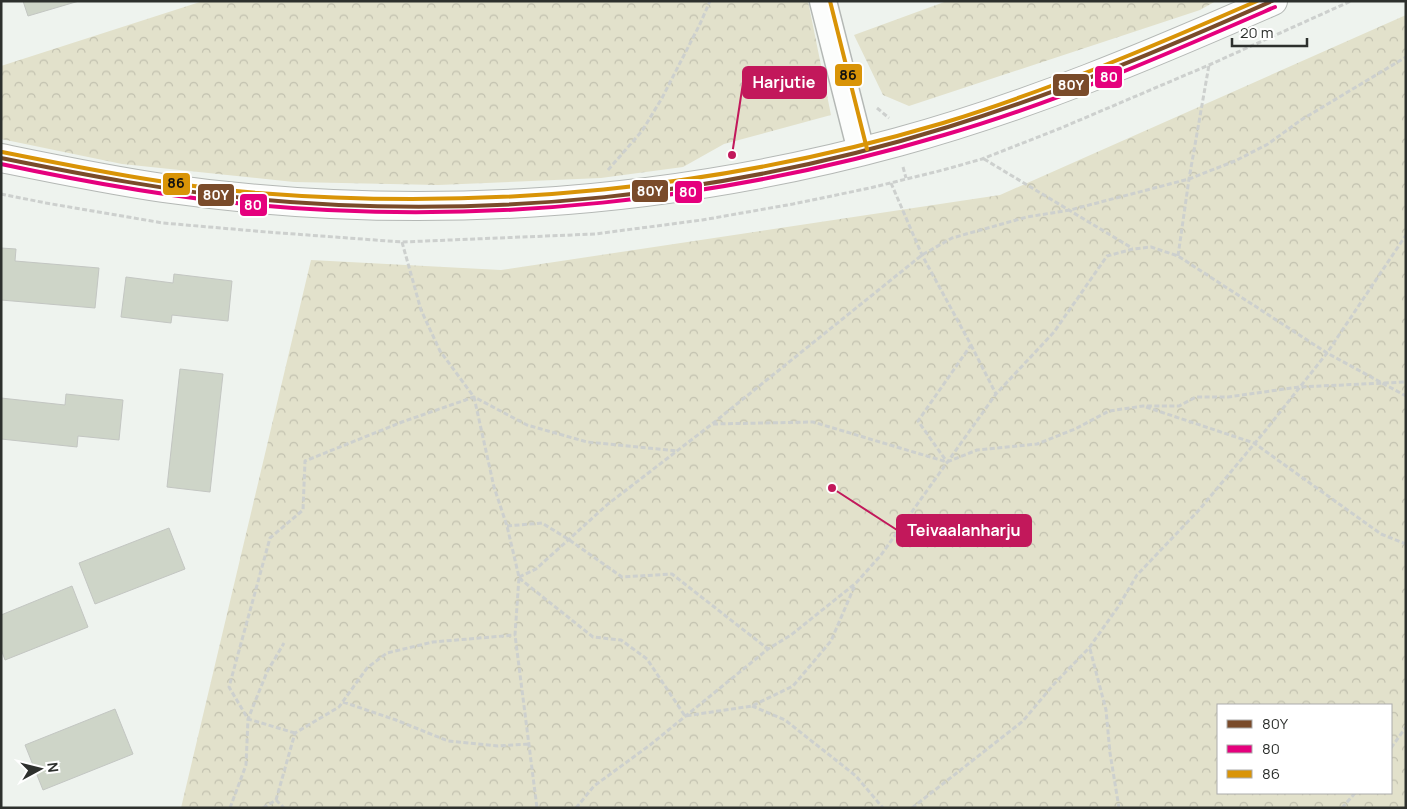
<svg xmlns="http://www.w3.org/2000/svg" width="1407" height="809" viewBox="0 0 1407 809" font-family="Manrope,sans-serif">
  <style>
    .forest { fill: url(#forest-crowns); fill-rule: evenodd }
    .building { fill: #ced5c8; stroke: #c3c6c2 }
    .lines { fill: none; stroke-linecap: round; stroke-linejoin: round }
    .minor-casing { stroke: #b4b8b5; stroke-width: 29 }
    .secondary-casing { stroke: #b4b8b5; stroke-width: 30 }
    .path { stroke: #cdd0ce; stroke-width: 3; stroke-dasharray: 5 2.5; stroke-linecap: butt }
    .minor { stroke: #fcfdfc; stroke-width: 26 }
    .secondary { stroke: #fcfdfc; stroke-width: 28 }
    .bus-1-casing { stroke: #fff; stroke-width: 8 }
    .bus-2-casing { stroke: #fff; stroke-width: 8 }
    .bus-3-casing { stroke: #fff; stroke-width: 8 }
    .bus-1 { stroke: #7a4b2a; stroke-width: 4 }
    .bus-2 { stroke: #e5007d; stroke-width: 4 }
    .bus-3 { stroke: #d99407; stroke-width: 4 }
    .leader { fill: none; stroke: #c2185b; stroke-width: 2 }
    .callout-dot { fill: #c2185b; stroke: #fff; stroke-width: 2 }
    .callout { fill: #c2185b; stroke: #c2185b; stroke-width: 2 }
    .callout-label { font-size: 16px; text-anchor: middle; font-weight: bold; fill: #fff }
    .line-badge { stroke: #fff; stroke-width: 2 }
    .badge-label { font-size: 14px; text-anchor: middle; font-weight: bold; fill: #fff }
    .pale-badge-label { font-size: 14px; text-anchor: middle; font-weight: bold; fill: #111 }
  </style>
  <defs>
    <pattern id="forest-crowns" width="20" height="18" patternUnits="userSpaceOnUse" patternTransform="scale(1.25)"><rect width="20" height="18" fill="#e2e1cb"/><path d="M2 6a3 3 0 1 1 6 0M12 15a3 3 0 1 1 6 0" fill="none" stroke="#c2c1af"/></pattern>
  </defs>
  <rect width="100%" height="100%" fill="#eef3ee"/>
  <path class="forest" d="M 203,1 L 808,1 L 831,115 L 724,144 L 683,167 L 601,178 L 438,185 L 294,182 L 122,164 L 1,139 L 1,66 Z
    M 947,1 L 1216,1 L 1200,10 L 909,106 L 883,95 L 854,35 Z
    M 1406,15 L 1406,808 L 181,808 L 311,260 L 501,270 L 1000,195 ZM 1218,705 L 1391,705 L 1391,793 L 1218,793 Z"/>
  <path class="building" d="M 23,1 L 79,1 L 28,16 Z
    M 1,248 L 16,249 L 15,261 L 99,268 L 95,308 L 1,300 Z
    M 174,274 L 232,281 L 228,321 L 172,315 L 171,323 L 121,317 L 126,277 L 173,283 Z
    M 180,369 L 223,374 L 210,492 L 167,487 Z
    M 66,394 L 123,400 L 119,440 L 78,436 L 77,447 L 1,439 L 1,398 L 65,405 Z
    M 169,528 L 185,569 L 95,604 L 79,563 Z
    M 72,586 L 88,627 L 5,660 L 1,649 L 1,615 Z
    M 115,709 L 133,754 L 43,790 L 25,745 Z"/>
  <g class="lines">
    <g class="minor-casing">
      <path id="minor" d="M 823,1 L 861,151"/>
    </g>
    <g class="secondary-casing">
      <path id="secondary" d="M 1,158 C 55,169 108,180 163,188 C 407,223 660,207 898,142 C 1027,107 1150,55 1273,1"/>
    </g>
    <path class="path" d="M 877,108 L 889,118
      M 984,159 L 1132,248
      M 903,167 L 906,178
      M 608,170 L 642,131 L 662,98 L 700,24 L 710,1
      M 891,183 L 922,255 L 971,345 L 918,421 L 947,462
      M 1,194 L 46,203 L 163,223 L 267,232 L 402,242 L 595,234 L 702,220 L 793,204 L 870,188 L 943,170 L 982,159 L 1061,128 L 1209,65 L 1351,1
      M 402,242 L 421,310 L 440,351 L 474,397 L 494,487 L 507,526 L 519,577 L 515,635 L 537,808
      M 1178,256 L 1189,179 L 1209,65
      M 971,345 L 996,394
      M 1146,407 L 1254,443 L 1381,534 L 1406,544
      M 713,424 L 813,422 L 947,462 L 977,450 L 1037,444 L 1075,429 L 1109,411 L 1143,406 L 1179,406 L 1196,397 L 1228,397 L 1299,387 L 1406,382
      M 507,526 L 542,523 L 568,539 L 622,577 L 672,574 L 768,649
      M 519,577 L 536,569 L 608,504 L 712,424 L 922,255 L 952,238 L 1027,217 L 1070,210 L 1189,179 L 1235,161 L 1268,144 L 1301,120 L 1406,57
      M 519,578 L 593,637 L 621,640 L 647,659 L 685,716 L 752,706 L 793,686 L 831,641 L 855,585
      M 1090,649 L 1106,710 L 1110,753 L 1119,808
      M 343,702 L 396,720 L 448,741 L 498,746 L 529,744
      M 752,706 L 785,720 L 856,776 L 883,808
      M 295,733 L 248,719 L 229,687 L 270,538 L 303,510 L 305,461 L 402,422 L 474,397 L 527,425 L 587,442 L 678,451
      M 1391,748 L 1406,727
      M 276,800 L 284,808
      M 230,808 L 246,765 L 248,719 L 267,672 L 284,643
      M 263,808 L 276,800 L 295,733 L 339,707 L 367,668 L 387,653 L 433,642 L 515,635
      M 576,808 L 594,786 L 650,745 L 768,649 L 791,635 L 856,583 L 881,555 L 996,394 L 1054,332 L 1107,256 L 1133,249 L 1151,247 L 1178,256 L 1327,353 L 1406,396
      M 912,808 L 1023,721 L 1054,684 L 1089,648 L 1118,607 L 1137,575 L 1199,510 L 1265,431 L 1327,353 L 1406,235
      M 1342,808 L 1355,793"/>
    <use href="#minor" class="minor"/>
    <use href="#secondary" class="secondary"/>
    <g class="bus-1-casing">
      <path id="bus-1" d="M 1,158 C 85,175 169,191 254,199 C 485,221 726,196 948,127 C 1059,93 1166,48 1272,1"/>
    </g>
    <g class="bus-2-casing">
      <path id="bus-2" d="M 1,164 C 85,182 169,197 255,205 C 486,226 721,201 944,135 C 1058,102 1167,54 1275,7"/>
    </g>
    <g class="bus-3-casing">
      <path id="bus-3" d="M 830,1 L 867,149
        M 2,152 C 87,169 172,186 258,193 C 488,211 721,189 943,123 C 1050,90 1154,46 1257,1"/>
    </g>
    <use href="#bus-1" class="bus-1"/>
    <use href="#bus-2" class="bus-2"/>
    <use href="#bus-3" class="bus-3"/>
  </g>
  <path class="leader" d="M732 155L743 83M832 488L897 530"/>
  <g class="callout-dot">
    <circle cx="732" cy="155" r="5"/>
    <circle cx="832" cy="488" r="5"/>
  </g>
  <g class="callout">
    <rect x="743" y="67" width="83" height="31" rx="5"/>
    <rect x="897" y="515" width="134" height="31" rx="5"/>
  </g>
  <g class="callout-label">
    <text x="784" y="88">Harjutie</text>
    <text x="964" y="536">Teivaalanharju</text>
  </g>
  <g class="line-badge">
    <rect x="834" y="63" width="29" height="24" rx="5" fill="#d99407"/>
    <rect x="1094" y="65" width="29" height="24" rx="5" fill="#e5007d"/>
    <rect x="1052" y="73" width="38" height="24" rx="5" fill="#7a4b2a"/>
    <rect x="162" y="172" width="29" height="24" rx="5" fill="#d99407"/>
    <rect x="631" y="179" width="38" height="24" rx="5" fill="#7a4b2a"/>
    <rect x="674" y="180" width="29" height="24" rx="5" fill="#e5007d"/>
    <rect x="197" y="183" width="38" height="24" rx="5" fill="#7a4b2a"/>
    <rect x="239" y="193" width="29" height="24" rx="5" fill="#e5007d"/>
  </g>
  <g class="badge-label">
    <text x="1109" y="82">80</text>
    <text x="1071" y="90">80Y</text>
    <text x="650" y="196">80Y</text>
    <text x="688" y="197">80</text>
    <text x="216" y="200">80Y</text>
    <text x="253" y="210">80</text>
  </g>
  <g class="pale-badge-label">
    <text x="848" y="80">86</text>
    <text x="176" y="188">86</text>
  </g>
  <rect width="1407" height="809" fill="none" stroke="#2d302d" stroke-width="5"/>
  <rect x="1217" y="704" width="175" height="90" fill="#ffffff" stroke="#abacab"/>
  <rect x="1227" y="720" width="25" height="8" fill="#7a4b2a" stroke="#abacab"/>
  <text x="1262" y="729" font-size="15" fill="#2d302d">80Y</text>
  <rect x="1227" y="745" width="25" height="8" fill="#e5007d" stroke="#abacab"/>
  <text x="1262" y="754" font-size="15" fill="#2d302d">80</text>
  <rect x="1227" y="770" width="25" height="8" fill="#d99407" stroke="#abacab"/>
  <text x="1262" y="779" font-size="15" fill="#2d302d">86</text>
  <g transform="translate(40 769) rotate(83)" stroke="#ffffff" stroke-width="4" paint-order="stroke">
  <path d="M0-4L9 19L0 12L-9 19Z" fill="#2d302d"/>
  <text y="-8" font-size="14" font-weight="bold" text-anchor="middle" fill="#2d302d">N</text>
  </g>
  <path d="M1232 38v8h75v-8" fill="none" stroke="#2d302d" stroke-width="2.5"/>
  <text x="1240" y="38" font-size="15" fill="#2d302d" stroke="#ffffff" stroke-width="4" paint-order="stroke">20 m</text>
</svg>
